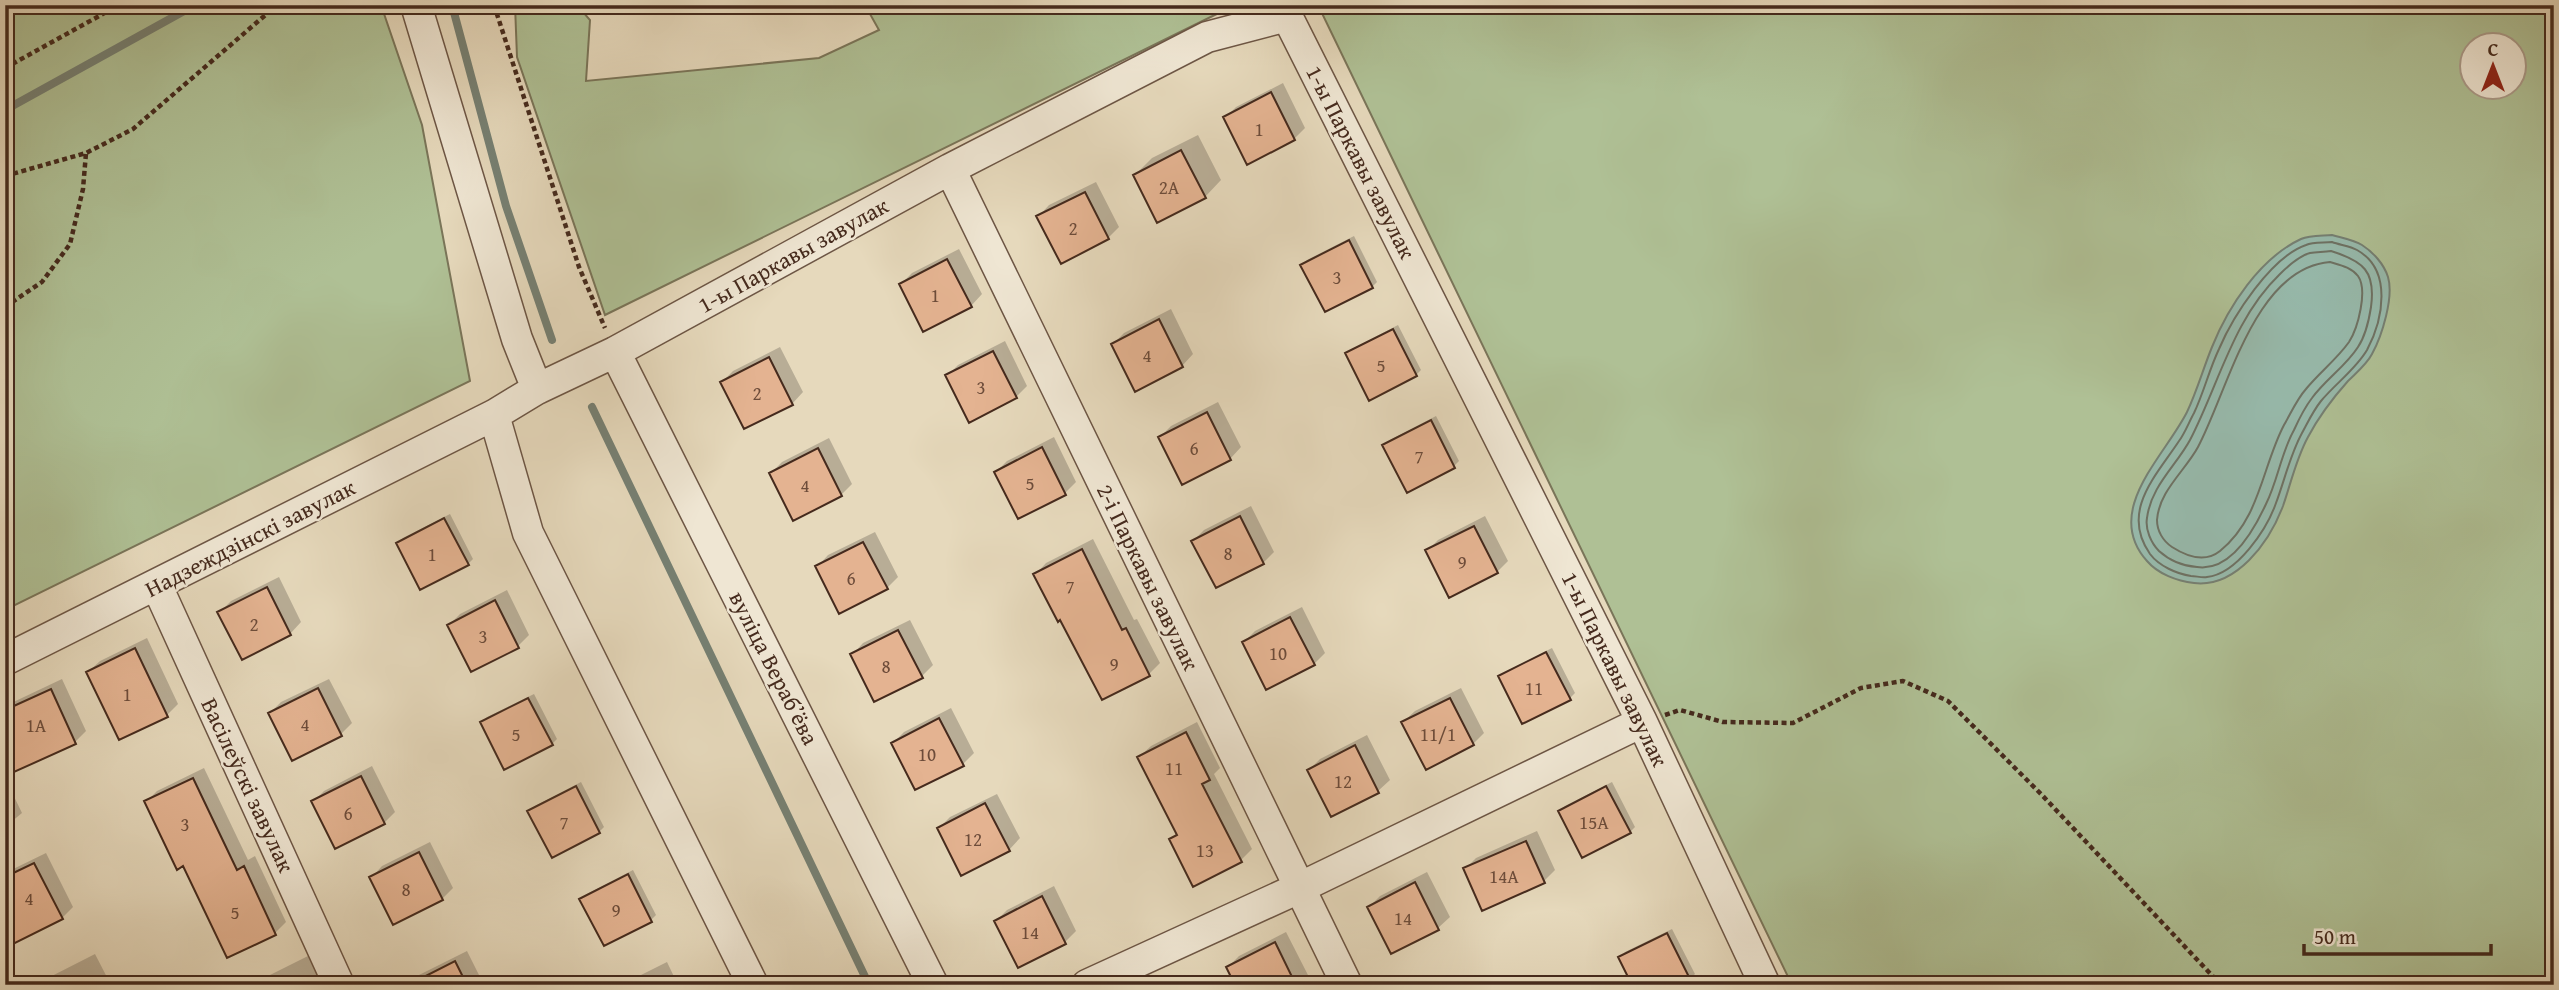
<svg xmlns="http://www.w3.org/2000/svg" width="2559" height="990" viewBox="0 0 2559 990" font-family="'Gentium Book Plus',serif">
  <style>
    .green { fill: #afc095; stroke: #7a7559; stroke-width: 2; fill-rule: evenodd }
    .water { fill: #97baac; stroke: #768073; stroke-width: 2 }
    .shadow { fill: #0003 }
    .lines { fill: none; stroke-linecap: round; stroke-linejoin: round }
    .shore { stroke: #6e7264; stroke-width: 2 }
    .stream { stroke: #768073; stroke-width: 8 }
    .building { fill: #e4b391; stroke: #452a1d; stroke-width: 2 }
    .minor-casing { stroke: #6d5645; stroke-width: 33 }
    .path { stroke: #452a1d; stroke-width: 4.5; stroke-dasharray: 5 3.5; stroke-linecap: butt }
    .minor { stroke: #efe6d3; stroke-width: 30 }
    .labels { text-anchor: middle; stroke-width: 5; stroke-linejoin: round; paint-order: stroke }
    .number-label { font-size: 19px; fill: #6d4c3a }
    .street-label { font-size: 23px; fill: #452a1d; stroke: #efe6d3 }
  </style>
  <rect width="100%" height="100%" fill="#e6d9bc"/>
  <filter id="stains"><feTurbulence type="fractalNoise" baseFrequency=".00286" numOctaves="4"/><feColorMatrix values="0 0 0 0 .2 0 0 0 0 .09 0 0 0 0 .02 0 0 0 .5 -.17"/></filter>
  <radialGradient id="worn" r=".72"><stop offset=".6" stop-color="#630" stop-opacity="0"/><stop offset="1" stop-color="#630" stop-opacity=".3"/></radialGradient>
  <path class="green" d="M 5,5 L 381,5 L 422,125 L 470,381 L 5,610 Z
    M 515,5 L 577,5 L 590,20 L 586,81 L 819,58 L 879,30 L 865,5 L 1235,5 L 605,315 L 517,57 Z
    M 1318,5 L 2554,5 L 2554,985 L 1792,985 ZM 2472,46 L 2514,46 L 2514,88 L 2472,88 Z"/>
  <path class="water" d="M 2332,235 C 2342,238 2354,240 2362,245 C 2373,252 2384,264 2388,277 C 2394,297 2382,336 2372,354 C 2367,364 2356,373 2348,381 C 2332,399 2319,416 2308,437 C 2296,459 2291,483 2283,506 C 2269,543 2236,588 2194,583 C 2177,581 2158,574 2147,561 C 2102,511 2165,456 2187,412 C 2197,391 2203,369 2212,347 C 2228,307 2260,258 2301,239 C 2310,235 2323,236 2332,235 Z"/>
  <path class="shadow" d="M 1283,83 L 1305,128 L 1294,139 L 1225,118 L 1236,107 Z
    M 1198,135 L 1221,180 L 1205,197 L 1135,175 L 1152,158 Z
    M 1096,182 L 1119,227 L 1108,238 L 1038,217 L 1049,205 Z
    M 1354,236 L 1377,282 L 1372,287 L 1302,265 L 1307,260 Z
    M 959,249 L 982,294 L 971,306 L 901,284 L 912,273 Z
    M 1171,309 L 1193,354 L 1182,366 L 1113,344 L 1124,333 Z
    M 1398,325 L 1421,370 L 1416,375 L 1347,354 L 1352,349 Z
    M 1005,341 L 1027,386 L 1016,397 L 947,376 L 958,365 Z
    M 780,347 L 803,392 L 792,404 L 722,382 L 733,371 Z
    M 1218,402 L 1241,447 L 1230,459 L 1160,437 L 1171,426 Z
    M 1436,416 L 1459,461 L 1454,466 L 1384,445 L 1390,440 Z
    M 1054,437 L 1076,482 L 1065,493 L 1019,517 L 996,472 L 1007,461 Z
    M 829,438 L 852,484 L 841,495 L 771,473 L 782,462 Z
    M 1251,506 L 1274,552 L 1263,563 L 1193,541 L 1204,530 Z
    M 450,514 L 473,559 L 468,564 L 398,543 L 403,538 Z
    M 1485,516 L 1508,561 L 1497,572 L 1427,551 L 1438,540 Z
    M 875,532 L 898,577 L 887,588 L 817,567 L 828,555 Z
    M 1093,539 L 1134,620 L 1137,619 L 1160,663 L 1149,674 L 1061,618 L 1035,575 L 1046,563 Z
    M 279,577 L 301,622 L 290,634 L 220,612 L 231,601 Z
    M 507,590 L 529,635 L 518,646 L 472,670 L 449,625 L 460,614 Z
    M 1302,607 L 1325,653 L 1314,664 L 1244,642 L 1255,631 Z
    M 910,620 L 933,665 L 922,676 L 852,655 L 863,643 Z
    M 147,638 L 178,704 L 167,715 L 88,672 L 100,661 Z
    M 1552,648 L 1575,693 L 1570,698 L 1500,677 L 1505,672 Z
    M 62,679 L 86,731 L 75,742 L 5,737 L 5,706 Z
    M 329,679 L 352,723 L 341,734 L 270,713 L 281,702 Z
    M 1461,688 L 1484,733 L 1473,744 L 1403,722 L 1415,711 Z
    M 534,694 L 557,739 L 552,744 L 482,722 L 487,717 Z
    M 951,708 L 974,753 L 963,764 L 893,743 L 904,732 Z
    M 1197,722 L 1220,768 L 1214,774 L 1252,849 L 1241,860 L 1171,839 L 1178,833 L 1139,757 L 1151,746 Z
    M 1367,735 L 1390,780 L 1378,791 L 1332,815 L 1309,770 L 1320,759 Z
    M 372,766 L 395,812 L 384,823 L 313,802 L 324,791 Z
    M 204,768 L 248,860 L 255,856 L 286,922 L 275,933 L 184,864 L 146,802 L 157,791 Z
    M 5,778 L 22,813 L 5,827 Z
    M 581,782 L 604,827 L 599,832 L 529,811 L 535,806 Z
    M 1612,782 L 1635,827 L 1630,832 L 1560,811 L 1565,806 Z
    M 997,794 L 1020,838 L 1009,850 L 939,828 L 950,817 Z
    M 1537,831 L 1555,870 L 1544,881 L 1465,869 L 1476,858 Z
    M 430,842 L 453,888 L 442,899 L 371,878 L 382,866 Z
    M 46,853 L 73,907 L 62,918 L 5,942 L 5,873 Z
    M 633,870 L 656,915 L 651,920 L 604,944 L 581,899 L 587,894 Z
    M 1427,872 L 1450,917 L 1438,928 L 1392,952 L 1369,907 L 1380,896 Z
    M 1054,886 L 1076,931 L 1065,942 L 996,921 L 1007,910 Z
    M 1672,929 L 1695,974 L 1690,979 L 1620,958 L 1625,952 Z
    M 1286,932 L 1309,977 L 1301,985 L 1237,985 L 1228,967 L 1239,956 Z
    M 467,951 L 484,985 L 409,985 L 419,975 Z
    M 95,954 L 111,985 L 37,985 L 40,982 Z
    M 308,956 L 322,985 L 255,985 L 260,980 Z
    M 667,962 L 678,985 L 621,985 Z"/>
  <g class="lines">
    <path class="shore" d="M 2332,242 C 2340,245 2350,246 2357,250 C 2393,270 2383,320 2367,350 C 2356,369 2335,384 2321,401 C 2313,411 2308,422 2302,433 C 2290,455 2285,479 2276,503 C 2267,529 2237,574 2207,577 C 2202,578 2196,576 2191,576 C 2177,574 2159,566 2150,554 C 2120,511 2156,476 2179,441 C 2185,433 2189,422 2194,413 C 2204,392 2209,370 2219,349 C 2233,316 2271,257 2306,245 C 2313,242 2324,243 2332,242 Z
      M 2331,251 C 2363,261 2376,271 2371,307 C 2369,320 2366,335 2358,347 C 2346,366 2326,379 2312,398 C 2305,407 2299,419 2294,430 C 2281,453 2278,480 2266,504 C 2254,530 2231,572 2197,567 C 2183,566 2170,561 2159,551 C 2151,543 2145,529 2147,518 C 2151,486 2176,466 2190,440 C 2219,384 2233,319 2280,274 C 2288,266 2299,256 2310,253 C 2317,252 2324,252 2331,251 Z
      M 2330,262 C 2340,265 2351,267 2358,276 C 2368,290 2358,328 2349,342 C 2337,359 2319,373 2306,389 C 2297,399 2291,413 2284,425 C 2262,467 2260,519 2220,551 C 2205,563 2186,556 2172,547 C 2163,541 2157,531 2157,520 C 2159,491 2185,471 2198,447 C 2228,391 2254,268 2330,262 Z"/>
    <path class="stream" d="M 452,5 L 506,206 L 552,340
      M 5,110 L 195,5
      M 592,407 L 869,985"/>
  </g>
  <path class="building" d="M 1271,92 L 1295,140 L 1247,165 L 1223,117 Z
    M 1181,150 L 1206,198 L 1157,223 L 1133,175 Z
    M 1085,192 L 1109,239 L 1061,264 L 1036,216 Z
    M 1349,240 L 1373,288 L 1325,312 L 1300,265 Z
    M 947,259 L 972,307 L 923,332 L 899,284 Z
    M 1159,319 L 1183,367 L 1135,392 L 1111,344 Z
    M 1393,329 L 1417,376 L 1369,401 L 1345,353 Z
    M 993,351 L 1017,398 L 969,423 L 945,375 Z
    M 769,357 L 793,405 L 744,429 L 720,382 Z
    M 1207,412 L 1231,460 L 1182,485 L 1158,437 Z
    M 1431,420 L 1455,468 L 1407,493 L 1382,445 Z
    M 1042,447 L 1066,495 L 1018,519 L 994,472 Z
    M 818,448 L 842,496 L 793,521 L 769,473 Z
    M 1240,516 L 1264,564 L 1216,588 L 1191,541 Z
    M 444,518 L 469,565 L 420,590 L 396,543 Z
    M 1474,526 L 1498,573 L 1449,598 L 1425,550 Z
    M 863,542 L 888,589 L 839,614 L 815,566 Z
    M 1082,549 L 1122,630 L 1126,628 L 1150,676 L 1102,700 L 1060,620 L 1058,622 L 1033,574 Z
    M 267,587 L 291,635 L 242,660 L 217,612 Z
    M 495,600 L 519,648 L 471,672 L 447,625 Z
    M 1290,617 L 1315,665 L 1266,690 L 1242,642 Z
    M 898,630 L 923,678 L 874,702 L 850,654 Z
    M 135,648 L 168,717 L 119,740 L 86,672 Z
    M 1546,652 L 1571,700 L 1522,724 L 1498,676 Z
    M 318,688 L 342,736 L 292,761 L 268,713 Z
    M 51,689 L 76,744 L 5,776 L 5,710 Z
    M 528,698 L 553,745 L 504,770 L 480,722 Z
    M 1450,698 L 1474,745 L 1426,770 L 1401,722 Z
    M 939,718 L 964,766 L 915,790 L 891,743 Z
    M 1186,732 L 1210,780 L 1202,784 L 1242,862 L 1193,887 L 1169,839 L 1177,835 L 1137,757 Z
    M 1355,745 L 1379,793 L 1331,817 L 1307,770 Z
    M 361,776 L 385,824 L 335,849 L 311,801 Z
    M 193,778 L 237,870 L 244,866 L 276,935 L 227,958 L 183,866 L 177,870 L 144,801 Z
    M 576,786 L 600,833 L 552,858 L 527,811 Z
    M 1606,786 L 1631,833 L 1582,858 L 1558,811 Z
    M 985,803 L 1010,851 L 961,876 L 937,828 Z
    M 1526,841 L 1545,883 L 1482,911 L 1463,868 Z
    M 419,852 L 443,900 L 393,925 L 369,877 Z
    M 34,863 L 63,919 L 5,948 L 5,877 Z
    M 628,874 L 652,922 L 604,946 L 579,899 Z
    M 1415,882 L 1439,930 L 1391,954 L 1367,907 Z
    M 1042,896 L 1066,944 L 1018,968 L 994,921 Z
    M 1667,933 L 1693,985 L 1632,985 L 1618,957 Z
    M 1275,942 L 1296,985 L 1235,985 L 1226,967 Z
    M 455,961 L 467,985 L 408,985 Z"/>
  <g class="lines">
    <g class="minor-casing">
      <path id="minor" d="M 416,5 L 517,339 L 537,389
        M 950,169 L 1347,985
        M 615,352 L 933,985
        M 494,415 L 528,533 L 753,985
        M 157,586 L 339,985
        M 5,660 L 494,415 L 537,389 L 615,352 L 950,169 L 1207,37 L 1287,16 L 1642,722 L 1765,985
        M 1087,985 L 1299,888 L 1642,722"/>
    </g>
    <path class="path" d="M 494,5 L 579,267 L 605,328
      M 5,68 L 119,5
      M 5,176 L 86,153 L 133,129 L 277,5
      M 5,307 L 42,282 L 70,244 L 83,189 L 86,153
      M 1665,715 L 1680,710 L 1723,722 L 1793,723 L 1861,688 L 1903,681 L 1948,701 L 2041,794 L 2221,985"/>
    <use href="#minor" class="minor"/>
  </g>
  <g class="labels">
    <g class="number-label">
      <text x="1259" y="136">1</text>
      <text x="1169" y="194">2А</text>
      <text x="1073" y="235">2</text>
      <text x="1337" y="284">3</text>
      <text x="935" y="302">1</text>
      <text x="1147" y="362">4</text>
      <text x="1381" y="372">5</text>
      <text x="981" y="394">3</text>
      <text x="757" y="400">2</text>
      <text x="1194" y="455">6</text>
      <text x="1419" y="463">7</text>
      <text x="1030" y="490">5</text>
      <text x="805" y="492">4</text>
      <text x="1228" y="560">8</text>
      <text x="432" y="561">1</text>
      <text x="1462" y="569">9</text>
      <text x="851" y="585">6</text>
      <text x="1070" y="593">7</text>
      <text x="254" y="631">2</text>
      <text x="483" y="643">3</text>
      <text x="1278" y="660">10</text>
      <text x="1114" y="671">9</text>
      <text x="886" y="673">8</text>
      <text x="1534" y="695">11</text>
      <text x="127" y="701">1</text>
      <text x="305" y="731">4</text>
      <text x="36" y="732">1А</text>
      <text x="516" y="741">5</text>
      <text x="1438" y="741">11/1</text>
      <text x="927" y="761">10</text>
      <text x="1174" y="775">11</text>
      <text x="1343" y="788">12</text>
      <text x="348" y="820">6</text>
      <text x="564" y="829">7</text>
      <text x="1594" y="829">15А</text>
      <text x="185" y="831">3</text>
      <text x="973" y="846">12</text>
      <text x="1205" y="857">13</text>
      <text x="1504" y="883">14А</text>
      <text x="406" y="896">8</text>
      <text x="29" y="905">4</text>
      <text x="616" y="917">9</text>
      <text x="235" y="919">5</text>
      <text x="1403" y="925">14</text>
      <text x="1030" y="939">14</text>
    </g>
    <g class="street-label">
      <text transform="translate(1361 162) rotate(63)" y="8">1-ы Паркавы завулак</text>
      <text transform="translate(793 255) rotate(-29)" y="8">1-ы Паркавы завулак</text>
      <text transform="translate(250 538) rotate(-27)" y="8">Надзеждзінскі завулак</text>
      <text transform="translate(1148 577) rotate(64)" y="8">2-і Паркавы завулак</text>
      <text transform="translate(774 668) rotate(63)" y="8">вуліца Верабʼёва</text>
      <text transform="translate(1615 669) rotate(64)" y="8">1-ы Паркавы завулак</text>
      <text transform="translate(248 785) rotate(65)" y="8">Васілеўскі завулак</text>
    </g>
  </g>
  <rect width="2559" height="990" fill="none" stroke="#e6d9bc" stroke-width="28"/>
  <rect x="7" y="7" width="2545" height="976" fill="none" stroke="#452a1d" stroke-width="3.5"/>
  <rect x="14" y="14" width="2531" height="962" fill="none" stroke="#452a1d" stroke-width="2"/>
  <g transform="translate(2493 66)"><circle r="33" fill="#efe6d3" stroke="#ab9b8a" stroke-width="2"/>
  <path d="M0-5L12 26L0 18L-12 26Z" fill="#8f2418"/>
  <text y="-10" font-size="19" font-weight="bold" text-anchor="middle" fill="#452a1d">С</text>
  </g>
  <path d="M2304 944v10h187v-10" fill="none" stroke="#452a1d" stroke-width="3.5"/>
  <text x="2314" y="944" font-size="21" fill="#452a1d" stroke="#efe6d3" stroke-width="5" paint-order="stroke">50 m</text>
  <rect width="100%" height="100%" filter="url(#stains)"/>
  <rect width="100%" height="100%" fill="url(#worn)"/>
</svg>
